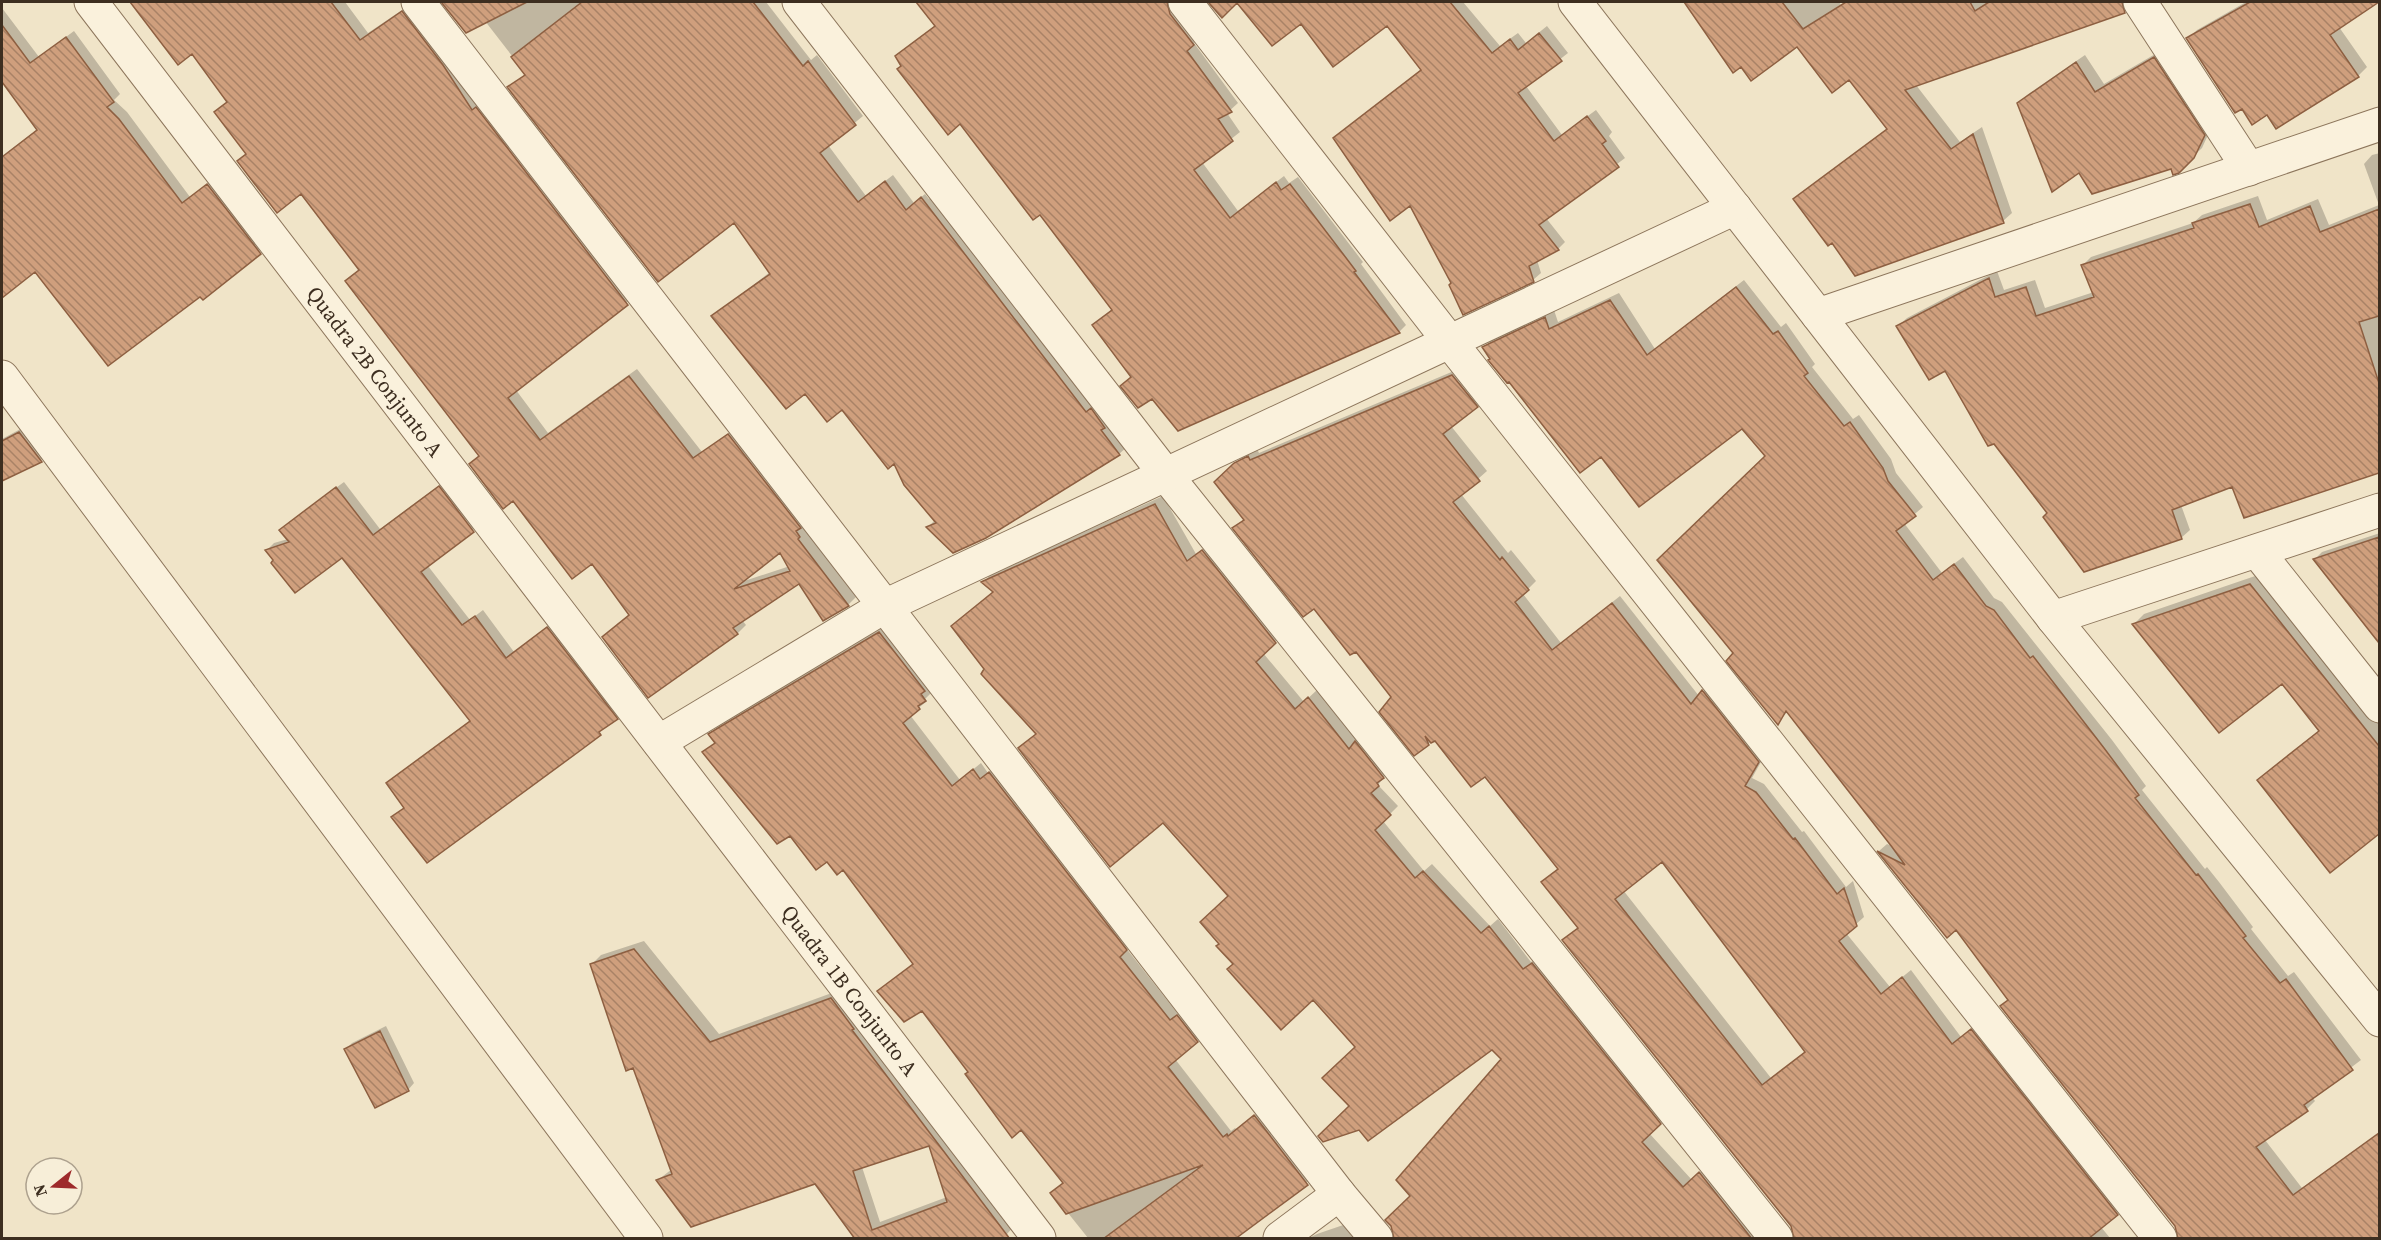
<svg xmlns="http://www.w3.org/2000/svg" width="2381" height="1240" viewBox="0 0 2381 1240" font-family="'Source Serif 4',serif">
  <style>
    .shadow { fill: #0003; fill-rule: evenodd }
    .building { fill: url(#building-back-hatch); stroke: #8d5f41; stroke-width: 1.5; fill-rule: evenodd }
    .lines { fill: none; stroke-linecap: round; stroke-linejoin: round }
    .street-casing { stroke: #8d765c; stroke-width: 35 }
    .street { stroke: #faf1dc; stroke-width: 33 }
    .labels { text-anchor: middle; stroke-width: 6; stroke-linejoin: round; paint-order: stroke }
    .street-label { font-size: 21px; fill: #3d2e20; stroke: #f7eed8 }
  </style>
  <defs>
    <pattern id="building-back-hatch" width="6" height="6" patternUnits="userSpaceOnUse" patternTransform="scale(1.5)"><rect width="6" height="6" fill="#cf9f7d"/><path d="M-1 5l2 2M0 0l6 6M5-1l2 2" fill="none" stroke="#a98266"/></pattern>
  </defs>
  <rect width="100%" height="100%" fill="#f0e4c8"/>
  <path class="shadow" d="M 132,2 L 345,2 L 368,33 L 411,4 L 635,296 L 516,390 L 548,433 L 637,369 L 702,452 L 737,427 L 806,530 L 856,597 L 848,605 L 823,619 L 799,582 L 742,620 L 746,625 L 738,633 L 649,696 L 604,637 L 630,614 L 592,562 L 471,464 L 480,455 L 361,269 L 301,192 L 216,112 L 228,101 L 192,52 L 178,63 ZM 780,551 L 790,566 L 741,582 Z
    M 443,2 L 766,2 L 811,60 L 817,55 L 863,116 L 828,145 L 866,196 L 893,175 L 914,203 L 925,194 L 929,199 L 933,196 L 1127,447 L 1119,454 L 928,527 L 935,520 L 895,462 L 842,408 L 805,392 L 713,316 L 770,272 L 734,221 L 509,87 L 526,74 L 485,21 L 466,31 Z
    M 918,2 L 1176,2 L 1201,36 L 1194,43 L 1238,103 L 1227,113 L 1240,132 L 1202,162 L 1238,211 L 1284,176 L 1289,183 L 1298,177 L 1363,262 L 1361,264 L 1406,325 L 1399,332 L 1152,397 L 1132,376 L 1094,325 L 1113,308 L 1040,213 L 960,121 L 903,65 L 897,56 L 936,25 Z
    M 1238,2 L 1463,2 L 1500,46 L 1518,33 L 1526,43 L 1547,26 L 1568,53 L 1526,86 L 1562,135 L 1596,110 L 1612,132 L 1609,136 L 1625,158 L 1546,218 L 1565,242 L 1558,249 L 1537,260 L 1541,273 L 1533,280 L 1453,283 L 1410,204 L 1334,138 L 1422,69 L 1388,24 L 1301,22 L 1272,44 Z
    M 1686,2 L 1839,2 L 1841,5 L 1845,2 L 2132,2 L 2123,11 L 1916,85 L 1960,142 L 1982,127 L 2012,213 L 2003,221 L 1832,241 L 1795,199 L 1888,128 L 1849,78 L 1797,44 L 1742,65 L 1733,71 Z
    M 2246,2 L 2378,2 L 2339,27 L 2367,67 L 2358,76 L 2276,127 L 2268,113 L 2188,39 L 2197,30 Z
    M 2,8 L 39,57 L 74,31 L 120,94 L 114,100 L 127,112 L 190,197 L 215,178 L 267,245 L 201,295 L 35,270 L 9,290 L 2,280 L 2,222 L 5,219 L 2,215 L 2,156 L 38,129 L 2,79 Z
    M 2162,50 L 2212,126 L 2202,148 L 2178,171 L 2172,168 L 2080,171 L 2019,104 L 2027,95 L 2085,55 L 2104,84 Z
    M 2380,153 L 2380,471 L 2245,516 L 2233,485 L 2181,505 L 2190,530 L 2181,538 L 2049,513 L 1945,369 L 1898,326 L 1907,318 L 1997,271 L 2004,290 L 2035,280 L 2045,308 L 2094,292 L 2083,265 L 2091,257 L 2193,223 L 2202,215 L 2258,196 L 2267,220 L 2318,199 L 2329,225 L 2379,205 L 2364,164 L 2372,155 Z
    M 1744,280 L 1781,327 L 1786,323 L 1815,364 L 1812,367 L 1853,419 L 1859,415 L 1891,459 L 1896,473 L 1923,507 L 1904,523 L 1942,573 L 1963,557 L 1994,598 L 2002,602 L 2112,740 L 2146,786 L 2142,790 L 2205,869 L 2207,867 L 2219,882 L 2253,927 L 2251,929 L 2288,976 L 2294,972 L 2361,1060 L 2312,1097 L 2315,1101 L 2307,1109 L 2265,1140 L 2302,1188 L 2380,1132 L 2380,1238 L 2180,1238 L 2176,1226 L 1956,927 L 1947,936 L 1879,851 L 1887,844 L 1894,847 L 1788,711 L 1778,723 L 1735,653 L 1767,456 L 1743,427 L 1601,455 L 1492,358 L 1484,347 L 1492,340 L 1554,310 L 1558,322 L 1619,293 L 1655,349 Z
    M 1461,368 L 1485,398 L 1451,426 L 1487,471 L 1461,494 L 1508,553 L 1511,550 L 1536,581 L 1523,594 L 1561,643 L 1620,596 L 1699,696 L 1711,684 L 1766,753 L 1752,778 L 1764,784 L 1802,832 L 1804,831 L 1846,887 L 1853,881 L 1864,917 L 1846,933 L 1890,987 L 1911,970 L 1961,1037 L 1979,1022 L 2125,1206 L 2101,1227 L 2110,1238 L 1796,1238 L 1792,1226 L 1564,940 L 1579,927 L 1551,874 L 1559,868 L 1486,774 L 1435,739 L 1428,744 L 1356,650 L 1234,528 L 1245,518 L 1216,483 L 1244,455 L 1257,449 L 1259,453 ZM 1663,860 L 1806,1051 L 1771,1078 L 1623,890 Z
    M 26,426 L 47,454 L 41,460 L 2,480 L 2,439 Z
    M 446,480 L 480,524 L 428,566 L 470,620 L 483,610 L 514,652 L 554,621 L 623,711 L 580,749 L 393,817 L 405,807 L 394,777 L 471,720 L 342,556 L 275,561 L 267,550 L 274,543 L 288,539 L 288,523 L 344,482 L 380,529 Z
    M 1163,496 L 1196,554 L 1211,543 L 1283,634 L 1263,653 L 1304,702 L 1317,690 L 1357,741 L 1364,735 L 1391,768 L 1378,785 L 1398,806 L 1383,821 L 1424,871 L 1432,864 L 1490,926 L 1498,919 L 1531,962 L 1541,956 L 1668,1115 L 1649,1133 L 1692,1180 L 1708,1165 L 1767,1238 L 1452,1238 L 1503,1059 L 1492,1048 L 1351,1106 L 1357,1047 L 1313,998 L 1234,964 L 1230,896 L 1163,821 L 1028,740 L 1037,733 L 985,668 L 994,592 L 984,582 L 991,574 Z
    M 2380,533 L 2380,641 L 2315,559 L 2322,552 Z
    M 2261,574 L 2380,724 L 2380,832 L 2330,871 L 2259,780 L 2319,730 L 2282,681 L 2134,624 L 2144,614 Z
    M 887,625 L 932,692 L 925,699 L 927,701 L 910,715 L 960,780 L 981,763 L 988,773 L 997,766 L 1133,941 L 1126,948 L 1178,1014 L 1185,1009 L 1204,1034 L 1175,1059 L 1231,1131 L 1235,1128 L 1237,1130 L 1262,1109 L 1315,1176 L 1233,1238 L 1088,1238 L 1052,1193 L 1065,1182 L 1021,1127 L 970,1071 L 922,1009 L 879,991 L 914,963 L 843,868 L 790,834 L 704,752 L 716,742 L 710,735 L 717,727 Z
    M 644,941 L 719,1034 L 840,990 L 1015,1225 L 1007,1234 L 993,1238 L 857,1238 L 816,1182 L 658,1180 L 672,1169 L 634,1066 L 592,964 L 601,955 ZM 930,1145 L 947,1197 L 880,1222 L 862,1167 Z
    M 386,1026 L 414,1083 L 408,1090 L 346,1049 L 352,1043 Z
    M 1352,1222 L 1366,1238 L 1309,1238 L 1317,1234 Z"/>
  <path class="building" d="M 130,2 L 331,2 L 360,40 L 402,11 L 443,65 L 472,110 L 476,107 L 628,305 L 508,398 L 540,440 L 629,376 L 693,458 L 728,434 L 801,528 L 796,531 L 800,537 L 798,539 L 849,606 L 823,621 L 799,584 L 733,628 L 738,634 L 648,698 L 602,637 L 629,615 L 592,564 L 572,579 L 513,501 L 503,509 L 469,464 L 479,456 L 345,281 L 359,270 L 301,194 L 277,213 L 237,161 L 246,154 L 214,112 L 227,102 L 192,54 L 178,65 ZM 780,553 L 790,571 L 734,589 Z
    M 441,2 L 527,2 L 466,33 Z
    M 582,2 L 753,2 L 803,66 L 808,61 L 856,125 L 820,153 L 858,202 L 885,181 L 906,210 L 921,197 L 1086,412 L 1091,408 L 1105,428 L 1101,430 L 1120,455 L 986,538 L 953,553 L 926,527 L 936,523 L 904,485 L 894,464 L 888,469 L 842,410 L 827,422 L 805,394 L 786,409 L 711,316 L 770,274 L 734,223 L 658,282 L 507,87 L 525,75 L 511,57 Z
    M 916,2 L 1167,2 L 1170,14 L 1194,45 L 1187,51 L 1232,112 L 1218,119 L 1233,141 L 1194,170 L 1230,218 L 1276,182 L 1281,190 L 1290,184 L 1356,271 L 1354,272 L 1400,333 L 1178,431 L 1152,399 L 1138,408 L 1120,386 L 1131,377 L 1092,325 L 1112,310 L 1040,215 L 1033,220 L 960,124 L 948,135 L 897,69 L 901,66 L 895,56 L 935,26 Z
    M 1208,2 L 1450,2 L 1492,53 L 1510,39 L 1518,50 L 1539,33 L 1562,61 L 1518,93 L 1554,141 L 1587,116 L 1606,141 L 1602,144 L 1619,167 L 1539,225 L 1559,250 L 1529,266 L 1534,282 L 1463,315 L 1449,285 L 1451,283 L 1410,206 L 1390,221 L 1333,138 L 1421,70 L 1387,26 L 1333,67 L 1301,24 L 1272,46 L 1237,3 L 1222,18 Z
    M 1684,2 L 1782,2 L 1803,29 L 1846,2 L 1970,2 L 1975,11 L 1989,2 L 2122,2 L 2125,13 L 1905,90 L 1951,149 L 1973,134 L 2004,223 L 1855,276 L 1832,243 L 1828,246 L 1793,199 L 1887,129 L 1849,80 L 1832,93 L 1797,47 L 1751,81 L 1741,67 L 1733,73 Z
    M 2250,2 L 2379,2 L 2330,35 L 2359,77 L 2276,129 L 2267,115 L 2252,125 L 2242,109 L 2235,113 L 2186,38 Z
    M 2,25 L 30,63 L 66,37 L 114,102 L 107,107 L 119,119 L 182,203 L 207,184 L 261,254 L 203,300 L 200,297 L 108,366 L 35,272 L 2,298 L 2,157 L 37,130 L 2,82 Z
    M 2154,57 L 2205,135 L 2194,158 L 2179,173 L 2173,175 L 2171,169 L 2092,194 L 2079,173 L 2052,192 L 2017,103 L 2076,62 L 2095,92 Z
    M 2250,204 L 2259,227 L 2310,206 L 2320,232 L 2379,209 L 2379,316 L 2359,322 L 2379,383 L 2379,473 L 2244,518 L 2232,487 L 2172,510 L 2182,539 L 2084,572 L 2043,517 L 2047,513 L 1994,444 L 1988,446 L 1945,371 L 1929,380 L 1896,326 L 1989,278 L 1995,297 L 2026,287 L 2036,316 L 2094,297 L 2081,265 L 2194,228 L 2192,223 Z
    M 1736,287 L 1773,334 L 1778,331 L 1808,373 L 1804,376 L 1844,426 L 1850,422 L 1883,468 L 1888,481 L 1916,516 L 1896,531 L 1933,580 L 1954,564 L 1986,606 L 1994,610 L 2030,658 L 2033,656 L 2104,748 L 2139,795 L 2135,798 L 2196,875 L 2198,874 L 2211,891 L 2246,936 L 2243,938 L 2280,983 L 2286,979 L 2353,1070 L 2304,1105 L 2308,1111 L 2256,1147 L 2293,1195 L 2379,1133 L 2379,1239 L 2178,1239 L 2175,1226 L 2000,1006 L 2008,1000 L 1956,930 L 1947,938 L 1877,851 L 1905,865 L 1892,847 L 1786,711 L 1778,725 L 1726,661 L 1733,653 L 1657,560 L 1765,456 L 1742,429 L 1639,507 L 1601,457 L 1580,473 L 1509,382 L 1507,383 L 1488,360 L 1490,359 L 1482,347 L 1545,317 L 1549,329 L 1610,300 L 1647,355 Z
    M 1452,375 L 1478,407 L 1443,434 L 1480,481 L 1453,502 L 1500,560 L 1502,557 L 1529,590 L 1515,602 L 1552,650 L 1612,603 L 1691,704 L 1702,690 L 1759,762 L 1745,786 L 1756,792 L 1793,839 L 1795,838 L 1837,894 L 1844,888 L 1857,926 L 1839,941 L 1881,994 L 1902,977 L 1952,1044 L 1971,1029 L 2118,1215 L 2088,1239 L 1794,1239 L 1791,1226 L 1562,940 L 1578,928 L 1541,882 L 1558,869 L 1485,777 L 1471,787 L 1435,741 L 1431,743 L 1425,736 L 1429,745 L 1414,756 L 1379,712 L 1391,697 L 1356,652 L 1350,655 L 1314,609 L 1303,617 L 1232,528 L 1244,520 L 1214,482 L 1234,463 L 1248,456 L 1250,460 ZM 1662,862 L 1805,1052 L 1762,1085 L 1615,899 Z
    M 19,432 L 42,462 L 2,481 L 2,441 Z
    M 439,486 L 474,532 L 421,572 L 462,625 L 475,616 L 506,658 L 547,627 L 618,719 L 599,732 L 601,735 L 581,750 L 427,863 L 391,817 L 404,808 L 386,783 L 470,721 L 342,558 L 295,593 L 271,563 L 273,560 L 265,550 L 289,542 L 279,530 L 336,487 L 373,535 Z
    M 1155,504 L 1187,561 L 1202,550 L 1276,643 L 1256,662 L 1295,709 L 1308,697 L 1349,749 L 1355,741 L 1384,778 L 1377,783 L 1379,786 L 1371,793 L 1391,815 L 1375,830 L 1415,878 L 1423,871 L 1481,933 L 1489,926 L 1523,969 L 1532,963 L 1661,1124 L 1642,1142 L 1683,1187 L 1699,1172 L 1752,1239 L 1394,1239 L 1391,1226 L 1385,1220 L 1410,1196 L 1396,1180 L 1501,1059 L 1492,1050 L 1368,1141 L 1359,1130 L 1323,1142 L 1318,1136 L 1349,1106 L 1322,1078 L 1355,1047 L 1313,1000 L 1281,1030 L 1227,969 L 1233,964 L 1216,946 L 1219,944 L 1200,922 L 1228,896 L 1163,823 L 1110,867 L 1018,748 L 1036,734 L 981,674 L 984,669 L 951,626 L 993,592 L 981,582 Z
    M 2379,537 L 2379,643 L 2313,559 Z
    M 2250,584 L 2379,746 L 2379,834 L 2330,873 L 2257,780 L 2319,731 L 2282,684 L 2219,733 L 2132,624 Z
    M 879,632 L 925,691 L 921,694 L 926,701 L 918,706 L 920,709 L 903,723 L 952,786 L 973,769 L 980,779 L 989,772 L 1127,950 L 1120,957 L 1170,1020 L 1177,1015 L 1198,1042 L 1168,1067 L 1223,1137 L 1227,1134 L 1228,1136 L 1254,1115 L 1308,1185 L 1235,1239 L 1103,1239 L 1203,1165 L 1066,1214 L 1050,1193 L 1063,1183 L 1021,1130 L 1012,1138 L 965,1074 L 968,1072 L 922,1011 L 904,1022 L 877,991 L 913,964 L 843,870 L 837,875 L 827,862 L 816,870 L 790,836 L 777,844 L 702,752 L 715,743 L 708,734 Z
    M 634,949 L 710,1042 L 831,998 L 854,1029 L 852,1030 L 1010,1239 L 855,1239 L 815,1184 L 691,1227 L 656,1180 L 672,1174 L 633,1068 L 626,1071 L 590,964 ZM 929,1146 L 947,1202 L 872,1230 L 853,1171 Z
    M 380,1031 L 409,1091 L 375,1108 L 344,1049 Z"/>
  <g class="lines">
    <g class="street-casing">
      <g id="street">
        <path id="s1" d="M 91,2 L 1039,1238"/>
        <path d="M 418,2 L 1339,1194 L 1376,1238"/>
        <path d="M 799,2 L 1166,475 L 1776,1238"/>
        <path d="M 1185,2 L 1450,342 L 2160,1238"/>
        <path d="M 1575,2 L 2053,618 L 2380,1020"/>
        <path d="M 2140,2 L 2249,169"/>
        <path d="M 1818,315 L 2380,124"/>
        <path d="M 2,377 L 646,1238"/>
        <path d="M 2257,551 L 2380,706"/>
        <path d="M 2053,618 L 2380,510"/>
        <path d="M 659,742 L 885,606 L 1735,208"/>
        <path d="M 1280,1238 L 1339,1194"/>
      </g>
    </g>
    <use href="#street" class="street"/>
  </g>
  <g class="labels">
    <g class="street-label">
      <text dy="7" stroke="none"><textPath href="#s1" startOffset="466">Quadra 2B Conjunto A</textPath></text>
      <text dy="7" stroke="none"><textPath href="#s1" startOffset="1246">Quadra 1B Conjunto A</textPath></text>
    </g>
  </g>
  <rect width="2381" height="1240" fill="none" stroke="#3d2e20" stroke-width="6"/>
  <g transform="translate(54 1186) rotate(252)"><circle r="28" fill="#f7eed8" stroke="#ada18e" stroke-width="1.5"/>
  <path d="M0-4.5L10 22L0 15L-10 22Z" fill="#9e2a2b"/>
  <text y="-9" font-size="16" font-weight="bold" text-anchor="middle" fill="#3d2e20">N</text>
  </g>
</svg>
